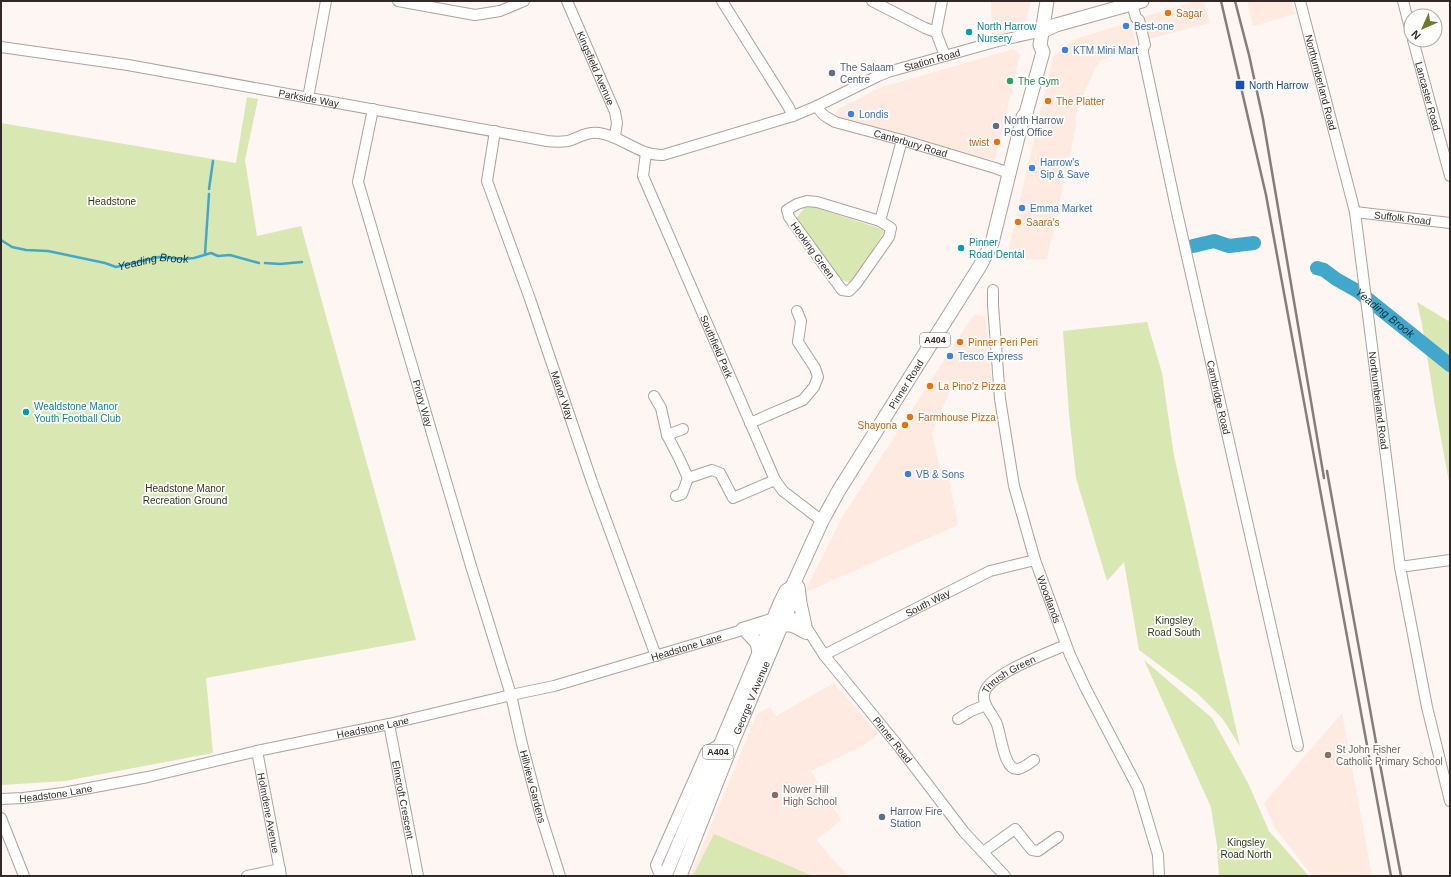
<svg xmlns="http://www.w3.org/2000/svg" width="1451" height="877" viewBox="0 0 1451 877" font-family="Helvetica,sans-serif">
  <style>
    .built { fill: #ffeae2 }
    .green { fill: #d9e7b2 }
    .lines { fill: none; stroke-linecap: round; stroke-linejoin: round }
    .stream { stroke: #42a8cb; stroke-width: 2.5 }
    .river { stroke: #42a8cb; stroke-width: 14 }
    .minor-casing { stroke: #b0a099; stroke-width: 12 }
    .major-casing { stroke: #b0a099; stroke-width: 15 }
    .minor { stroke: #fff; stroke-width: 10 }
    .major { stroke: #fff; stroke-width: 13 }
    .rail { stroke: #847d7b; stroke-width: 2.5 }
    .food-dot { fill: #e8710a; stroke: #fff; stroke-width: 1.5 }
    .shop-dot { fill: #3f7fe0; stroke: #fff; stroke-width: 1.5 }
    .culture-dot { fill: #0f9aa8; stroke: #fff; stroke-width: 1.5 }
    .service-dot { fill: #5c6f8a; stroke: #fff; stroke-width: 1.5 }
    .leisure-dot { fill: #2e9e5b; stroke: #fff; stroke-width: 1.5 }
    .transit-dot { fill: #1a4fb4; stroke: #fff; stroke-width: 1.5 }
    .education-dot { fill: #8d6e63; stroke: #fff; stroke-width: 1.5 }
    .labels { text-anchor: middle; stroke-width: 3.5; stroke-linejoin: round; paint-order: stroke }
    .shield { fill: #fff; stroke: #6e6968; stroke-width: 1 }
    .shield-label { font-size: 9px; font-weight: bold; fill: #302927 }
    .food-label { font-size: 10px; fill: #c56008; stroke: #fff; text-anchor: start }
    .culture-label { font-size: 10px; fill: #0d838f; stroke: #fff; text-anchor: start }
    .shop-label { font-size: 10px; fill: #366cbe; stroke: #fff; text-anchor: start }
    .street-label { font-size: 10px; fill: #302927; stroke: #fff }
    .service-label { font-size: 10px; fill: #4e5e75; stroke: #fff; text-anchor: start }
    .leisure-label { font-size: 10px; fill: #27864d; stroke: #fff; text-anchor: start }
    .transit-label { font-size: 10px; fill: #164399; stroke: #fff; text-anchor: start }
    .park-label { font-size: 10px; fill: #313917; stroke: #fff }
    .education-label { font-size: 10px; fill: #785e54; stroke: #fff; text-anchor: start }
    .water-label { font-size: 11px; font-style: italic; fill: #023241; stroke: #fff }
  </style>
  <rect width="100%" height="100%" fill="#fdf6f3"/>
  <path class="built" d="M 991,1 L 1031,1 L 1025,25 L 992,38 Z
    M 1196,1 L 1204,1 L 1210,23 L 1149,39 L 1143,17 Z
    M 1247,1 L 1292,1 L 1296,14 L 1253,26 Z
    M 1130,22 L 1137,48 L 1099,61 L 1086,88 L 1075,117 L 1076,126 L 1047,259 L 1006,260 L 1053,57 L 1072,40 Z
    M 1014,49 L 1020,55 L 995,160 L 955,151 L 834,117 L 838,109 L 879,88 Z
    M 976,314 L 985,317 L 992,380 L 952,386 L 932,433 L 940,468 L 949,480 L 958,525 L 804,593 L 841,519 L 970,320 Z
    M 834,683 L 878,734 L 864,745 L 811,771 L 841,820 L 816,840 L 848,876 L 690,876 L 757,714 L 770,707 L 776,716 Z
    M 1342,713 L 1372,876 L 1312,876 L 1275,828 L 1264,803 Z"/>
  <path class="green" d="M 247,97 L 258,99 L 245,160 L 257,236 L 301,226 L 416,640 L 206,678 L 213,753 L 65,781 L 1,785 L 1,123 L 236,163 Z
    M 807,205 L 885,230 L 853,283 L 841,280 L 796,218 Z
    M 1417,302 L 1450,322 L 1450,487 L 1435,406 L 1422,324 Z
    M 1147,322 L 1162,373 L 1174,456 L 1240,746 L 1222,718 L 1197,693 L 1139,650 L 1124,562 L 1107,581 L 1076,478 L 1069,414 L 1063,331 Z
    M 1144,660 L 1212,718 L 1248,783 L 1269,831 L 1309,876 L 1219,876 L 1217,846 L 1211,807 Z
    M 714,834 L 813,876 L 693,876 Z"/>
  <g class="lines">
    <g class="stream">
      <path d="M 209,189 L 213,161"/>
      <path id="s1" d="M 1,240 L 12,247 L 26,250 L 48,251 L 105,263 L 116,267 L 159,257 L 184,259 L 194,258 L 211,253 L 218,256 L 230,255 L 259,263"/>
      <path d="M 205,254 L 209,194"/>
      <path d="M 265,263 L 280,264 L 302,262"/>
    </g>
    <g class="river">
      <path d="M 1193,246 L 1214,241 L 1229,246 L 1254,243"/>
      <path id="s2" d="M 1317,268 L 1324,270 L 1336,279 L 1359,292 L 1450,365"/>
    </g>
    <g class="minor-casing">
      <g id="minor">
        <path d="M 398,1 L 475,15 L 500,11 L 524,1"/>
        <path id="s3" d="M 567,1 L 615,112 L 617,123 L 615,136"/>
        <path d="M 722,1 L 788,106 L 793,116"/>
        <path d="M 872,1 L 925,28 L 936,32"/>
        <path d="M 942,1 L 936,32 L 945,56"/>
        <path id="s4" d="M 1300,1 L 1355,212 L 1400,567 L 1427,707 L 1450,801"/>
        <path d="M 1403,1 L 1411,32"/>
        <path id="s5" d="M 1132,4 L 1136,18 L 1139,20 L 1145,45 L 1143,48 L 1143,53 L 1176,208 L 1298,746"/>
        <path id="s6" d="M 1413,40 L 1450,176"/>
        <path id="s7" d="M 1,47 L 128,65 L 547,141 C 554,142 561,142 568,141 C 578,138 588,131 599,133 C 622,136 639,156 663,155 L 793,116 L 817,106 L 878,76 L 888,72 L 998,41 L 1043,31"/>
        <path d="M 308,98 L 326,1"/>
        <path id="s8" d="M 817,106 C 823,117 826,116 835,122 L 902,140 L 995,168 L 1009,173"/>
        <path id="s9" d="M 373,109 L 358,182 L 471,566 L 511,695 L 522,744 L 541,816 L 560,876"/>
        <path id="s10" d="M 495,131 L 487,181 L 530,299 L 592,482 L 656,656"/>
        <path id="s11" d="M 646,153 L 643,176 L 775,480 L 783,491 L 822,521"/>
        <path d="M 807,201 L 817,202 L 880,221 L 891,228 L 889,237 L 856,284 L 849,291 L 842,290 L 789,217 L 787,210 L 797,204 Z"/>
        <path id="s12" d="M 1355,212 L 1450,223"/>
        <path d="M 880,221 L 902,140"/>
        <path id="s13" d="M 993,290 L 993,305 L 1000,399 L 1014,486 L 1035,560 L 1070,655 L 1086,689 L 1138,788 L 1158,855 L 1159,876"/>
        <path d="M 654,396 L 661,408 L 667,435 L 679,458 L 688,478 L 712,470 L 720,473 L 733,498 L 775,480"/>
        <path d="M 750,423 L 803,400 L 814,387 L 818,377 L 815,368 L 798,342 L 801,321 L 797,311"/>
        <path d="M 667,435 L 683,429"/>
        <path d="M 676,496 L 682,494 L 688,478"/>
        <path d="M 1400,567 L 1450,560"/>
        <path d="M 747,632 C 759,630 780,624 792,627 C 797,628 801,632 806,634"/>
        <path id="s14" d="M 824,655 L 990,571 L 1035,560"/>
        <path d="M 958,719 L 971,711 L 986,705"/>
        <path id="s15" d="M 389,724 L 418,876"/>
        <path id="s16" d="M 257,751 L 281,876"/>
        <path id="s17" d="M 1034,760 C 1030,763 1023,768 1018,769 C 1003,771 1001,731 996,722 C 991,712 979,701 986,689 C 996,672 1047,653 1066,645"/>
        <path id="s18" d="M 1,799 L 23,798 L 63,793 L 148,777 L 257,751 L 389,724 L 511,695 L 554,686 L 739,631 L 742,628 L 774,618 L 785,617 L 793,618 L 805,626 L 808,630 L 824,655 L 900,748 L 964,832 L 1005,876"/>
        <path d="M 1,818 L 24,876"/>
        <path d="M 983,852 L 1015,829 L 1032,850 L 1038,851 L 1058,837"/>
        <path d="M 247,876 L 280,869"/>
        <path d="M 660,876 L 656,865 L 706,752 L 722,743"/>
      </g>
    </g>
    <g class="major-casing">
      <g id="major">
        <path d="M 1043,31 L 1056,25 L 1142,1"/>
        <path d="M 798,587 L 800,603 L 805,626"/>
        <path d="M 747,632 L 757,643 L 759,652"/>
        <path id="s19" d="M 665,876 L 781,601 L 786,591 L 792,587 L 822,521 L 839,490 L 980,266 L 992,243 L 1023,117 L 1026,113 L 1043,52 L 1040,45 L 1047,1"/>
        <path id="s20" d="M 680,876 L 733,741 L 790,605 L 794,594 L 792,587"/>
      </g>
    </g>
    <use href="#minor" class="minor"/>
    <use href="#major" class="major"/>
    <path class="rail" d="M 1221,1 L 1266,195 L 1391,876
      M 1235,1 L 1249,55 L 1263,119 L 1324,478
      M 1327,471 L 1377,748 L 1401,876"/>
  </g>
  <g class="food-dot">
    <circle cx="1168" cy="13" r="4"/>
    <circle cx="1048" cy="101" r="4"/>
    <circle cx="997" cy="142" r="4"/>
    <circle cx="1018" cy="222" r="4"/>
    <circle cx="960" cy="342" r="4"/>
    <circle cx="930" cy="386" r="4"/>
    <circle cx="910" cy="417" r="4"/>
    <circle cx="905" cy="425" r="4"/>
  </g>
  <g class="shop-dot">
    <circle cx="1126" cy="26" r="4"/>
    <circle cx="1065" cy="50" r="4"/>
    <circle cx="851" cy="114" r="4"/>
    <circle cx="1032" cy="168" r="4"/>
    <circle cx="1022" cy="208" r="4"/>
    <circle cx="950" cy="356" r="4"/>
    <circle cx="908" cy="474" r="4"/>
  </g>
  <g class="culture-dot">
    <circle cx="969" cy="32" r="4"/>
    <circle cx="961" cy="248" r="4"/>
    <circle cx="26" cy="412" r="4"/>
  </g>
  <g class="service-dot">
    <circle cx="832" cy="73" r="4"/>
    <circle cx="996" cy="126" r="4"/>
    <circle cx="882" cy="817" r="4"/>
  </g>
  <circle class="leisure-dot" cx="1010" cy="81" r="4"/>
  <rect class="transit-dot" x="1235" y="80" width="10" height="10" rx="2"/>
  <g class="education-dot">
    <circle cx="1328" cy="755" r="4"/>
    <circle cx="775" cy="795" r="4"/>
  </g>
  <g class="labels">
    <g class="shield">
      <rect x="920" y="333" width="30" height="14" rx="3"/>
      <rect x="703" y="745" width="30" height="14" rx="3"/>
    </g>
    <g class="shield-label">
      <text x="935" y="343">A404</text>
      <text x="718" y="755">A404</text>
    </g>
    <g class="food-label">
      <text x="1176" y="17">Sagar</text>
      <text x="1056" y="105">The Platter</text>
      <text x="989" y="146" text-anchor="end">twist</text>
      <text x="1026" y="226">Saara's</text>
      <text x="968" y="346">Pinner Peri Peri</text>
      <text x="938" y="390">La Pino'z Pizza</text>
      <text x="918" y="421">Farmhouse Pizza</text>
      <text x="897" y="429" text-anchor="end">Shayona</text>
    </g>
    <g class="culture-label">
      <text x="977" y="30">North Harrow<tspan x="977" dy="12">Nursery</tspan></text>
      <text x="969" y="246">Pinner<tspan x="969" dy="12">Road Dental</tspan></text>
      <text x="34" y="410">Wealdstone Manor<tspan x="34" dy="12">Youth Football Club</tspan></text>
    </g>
    <g class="shop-label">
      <text x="1134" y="30">Best-one</text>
      <text x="1073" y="54">KTM Mini Mart</text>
      <text x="859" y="118">Londis</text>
      <text x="1040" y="166">Harrow's<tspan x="1040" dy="12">Sip &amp; Save</tspan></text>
      <text x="1030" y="212">Emma Market</text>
      <text x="958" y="360">Tesco Express</text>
      <text x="916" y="478">VB &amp; Sons</text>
    </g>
    <g class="street-label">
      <text dy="4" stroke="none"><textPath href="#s7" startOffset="962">Station Road</textPath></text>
      <text dy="4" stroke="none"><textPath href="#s3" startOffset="73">Kingsfield Avenue</textPath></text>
      <text dy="4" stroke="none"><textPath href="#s4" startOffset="84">Northumberland Road</textPath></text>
      <text dy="4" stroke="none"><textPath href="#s6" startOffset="58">Lancaster Road</textPath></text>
      <text dy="4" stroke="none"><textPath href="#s7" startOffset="312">Parkside Way</textPath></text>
      <text dy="4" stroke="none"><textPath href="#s8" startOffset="103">Canterbury Road</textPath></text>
      <text dy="4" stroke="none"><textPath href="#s12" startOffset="48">Suffolk Road</textPath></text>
      <text transform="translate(813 250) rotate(54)" y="4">Hooking Green</text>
      <text dy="4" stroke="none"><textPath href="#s11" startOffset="209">Southfield Park</textPath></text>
      <text dy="4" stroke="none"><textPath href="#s19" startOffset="550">Pinner Road</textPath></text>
      <text dy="4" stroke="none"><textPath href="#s10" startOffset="278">Manor Way</textPath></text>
      <text dy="4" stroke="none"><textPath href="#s5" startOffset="405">Cambridge Road</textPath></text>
      <text dy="4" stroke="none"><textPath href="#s4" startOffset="408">Northumberland Road</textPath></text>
      <text dy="4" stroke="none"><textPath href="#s9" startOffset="305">Priory Way</textPath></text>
      <text dy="4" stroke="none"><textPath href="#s13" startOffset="316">Woodlands</textPath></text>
      <text dy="4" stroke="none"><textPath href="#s14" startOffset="116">South Way</textPath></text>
      <text dy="4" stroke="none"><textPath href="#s18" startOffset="703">Headstone Lane</textPath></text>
      <text dy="4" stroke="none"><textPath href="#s17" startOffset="137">Thrush Green</textPath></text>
      <text dy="4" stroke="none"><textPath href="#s20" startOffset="192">George V Avenue</textPath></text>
      <text dy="4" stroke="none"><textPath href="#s18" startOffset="379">Headstone Lane</textPath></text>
      <text dy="4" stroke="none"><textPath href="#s18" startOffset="973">Pinner Road</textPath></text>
      <text dy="4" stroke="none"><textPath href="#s9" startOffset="704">Hillview Gardens</textPath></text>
      <text dy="4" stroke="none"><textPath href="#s18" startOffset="55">Headstone Lane</textPath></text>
      <text dy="4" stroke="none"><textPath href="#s15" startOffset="77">Elmcroft Crescent</textPath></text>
      <text dy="4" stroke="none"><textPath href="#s16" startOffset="63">Holmdene Avenue</textPath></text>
    </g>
    <g class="service-label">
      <text x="840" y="71">The Salaam<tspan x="840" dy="12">Centre</tspan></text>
      <text x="1004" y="124">North Harrow<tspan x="1004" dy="12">Post Office</tspan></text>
      <text x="890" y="815">Harrow Fire<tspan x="890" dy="12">Station</tspan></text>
    </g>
    <g class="leisure-label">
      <text x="1018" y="85">The Gym</text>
    </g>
    <g class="transit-label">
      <text x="1249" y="89">North Harrow</text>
    </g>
    <g class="park-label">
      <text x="112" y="205">Headstone</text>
      <text x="185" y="492">Headstone Manor<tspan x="185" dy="12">Recreation Ground</tspan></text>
      <text x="1174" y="624">Kingsley<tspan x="1174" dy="12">Road South</tspan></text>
      <text x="1246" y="846">Kingsley<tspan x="1246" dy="12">Road North</tspan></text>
    </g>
    <g class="education-label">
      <text x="1336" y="753">St John Fisher<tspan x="1336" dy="12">Catholic Primary School</tspan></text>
      <text x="783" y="793">Nower Hill<tspan x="783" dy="12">High School</tspan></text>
    </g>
    <g class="water-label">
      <text dy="4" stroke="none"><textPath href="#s1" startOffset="157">Yeading Brook</textPath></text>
      <text dy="4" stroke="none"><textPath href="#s2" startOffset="82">Yeading Brook</textPath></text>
    </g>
  </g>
  <rect width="1451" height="877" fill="none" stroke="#302927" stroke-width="4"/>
  <g transform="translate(1423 28) rotate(225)"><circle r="19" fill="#ffffff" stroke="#aca9a9"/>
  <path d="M0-3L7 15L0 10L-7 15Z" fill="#6d7c2a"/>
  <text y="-6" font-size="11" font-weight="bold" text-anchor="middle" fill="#302927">N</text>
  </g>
</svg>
